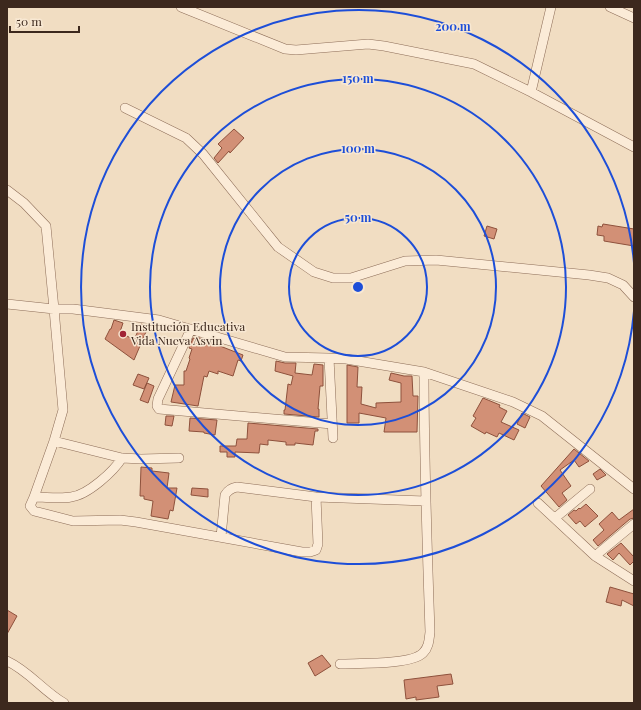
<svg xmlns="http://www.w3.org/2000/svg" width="641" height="710" viewBox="0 0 641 710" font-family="'Playfair Display',serif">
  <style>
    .building { fill: #d29076; stroke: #8e513c }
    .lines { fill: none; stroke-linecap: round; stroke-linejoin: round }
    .minor-casing { stroke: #8d6d58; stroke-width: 10 }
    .minor { stroke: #fbebd7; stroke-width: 9 }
    .ring { fill: none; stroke: #1d4ed8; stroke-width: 2 }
    .poi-dot { fill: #a12335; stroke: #f8e8d3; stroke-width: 1.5 }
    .labels { text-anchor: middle; stroke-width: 3; stroke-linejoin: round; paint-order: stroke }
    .poi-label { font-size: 12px; fill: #3c281d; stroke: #f8e8d3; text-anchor: start }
    .centre { fill: #1d4ed8; stroke: #f8e8d3; stroke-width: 2 }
    .ring-label { font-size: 12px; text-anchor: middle; font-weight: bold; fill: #1d4ed8; stroke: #f8e8d3; stroke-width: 3; stroke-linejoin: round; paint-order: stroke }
  </style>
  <rect width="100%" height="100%" fill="#f1ddc2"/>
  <path class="building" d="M 234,129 L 244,138 L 230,153 L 229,151 L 218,163 L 214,158 L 222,148 L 218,144 Z
    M 603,224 L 634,229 L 634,246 L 604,241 L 604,236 L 597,235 L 598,226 L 602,227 Z
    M 487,226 L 497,229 L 494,239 L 484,236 Z
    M 114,320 L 123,323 L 120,332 L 134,340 L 141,324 L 148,327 L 134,360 L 105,339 L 110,329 L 111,329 Z
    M 197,337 L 243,355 L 241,361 L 238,360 L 233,376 L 218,371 L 218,374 L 209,371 L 207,377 L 204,376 L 198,406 L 171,402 L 175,385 L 184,385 L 184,371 L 186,371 L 190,359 L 189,358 L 192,349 L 189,348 L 193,338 L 196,339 Z
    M 276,361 L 285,363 L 296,363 L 295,373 L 312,375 L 314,364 L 323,365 L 323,386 L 320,386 L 318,409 L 319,409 L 319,417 L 284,414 L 284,410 L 285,410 L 288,384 L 291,385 L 293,376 L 275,371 Z
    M 347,365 L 358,367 L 357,387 L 362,387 L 361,404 L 376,408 L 376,403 L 401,402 L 401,383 L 389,380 L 391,373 L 404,376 L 412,376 L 413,396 L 418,396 L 417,432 L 384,432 L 386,418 L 359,413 L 359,423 L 347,423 Z
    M 138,374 L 149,378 L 144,389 L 133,385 Z
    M 147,383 L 154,386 L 148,403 L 140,400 Z
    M 483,398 L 500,405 L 499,407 L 507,411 L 501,422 L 519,430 L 514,440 L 499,433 L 497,437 L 486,432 L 485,434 L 471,426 L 476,418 L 473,416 Z
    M 522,413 L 530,417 L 525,428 L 517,424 Z
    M 166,416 L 174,416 L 172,426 L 165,425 Z
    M 190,418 L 217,420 L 215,435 L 204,433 L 204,432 L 189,431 Z
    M 248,423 L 318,429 L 318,431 L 315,431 L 313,445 L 295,443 L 295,445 L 286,445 L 286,442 L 268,440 L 268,445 L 260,444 L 259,453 L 235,452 L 235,457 L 227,457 L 227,452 L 220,452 L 220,446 L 236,446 L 237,439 L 247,439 Z
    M 574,449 L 589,461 L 579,467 L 574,460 L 560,470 L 571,486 L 562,493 L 567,500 L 559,507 L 541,486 Z
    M 141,467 L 152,468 L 152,471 L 169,473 L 167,488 L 177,488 L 173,511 L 170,510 L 168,519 L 151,516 L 153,501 L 144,499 L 144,496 L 140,496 Z
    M 600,469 L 606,475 L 597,480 L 593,474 Z
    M 192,488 L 208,489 L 208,497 L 191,495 Z
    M 586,504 L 598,516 L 585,527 L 580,521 L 576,524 L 568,515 L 574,510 L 576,511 L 579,508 L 580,509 Z
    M 634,509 L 634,518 L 630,519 L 598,546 L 593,540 L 604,530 L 599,524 L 612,512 L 619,520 Z
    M 621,543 L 634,557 L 634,561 L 630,565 L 619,553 L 613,560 L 607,554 Z
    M 610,587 L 634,594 L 634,606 L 622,600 L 621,606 L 606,602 Z
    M 7,610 L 17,616 L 7,634 Z
    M 322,655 L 331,666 L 315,676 L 308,663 Z
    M 451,674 L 453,684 L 437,686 L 439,697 L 416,700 L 416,697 L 406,699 L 404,680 Z"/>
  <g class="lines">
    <g class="minor-casing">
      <path id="minor" d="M 181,7 L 285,49 L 296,50 L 368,44 L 384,46 L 474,64 L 531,92 L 634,147
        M 610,7 L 634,18
        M 531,92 L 551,7
        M 125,108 L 186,138 L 203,154 L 278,247 L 314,272 L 333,278 L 351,278 L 405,261 L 436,260 L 589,275 L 608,278 L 623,285 L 634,297
        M 7,190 L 24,203 L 46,226 L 54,309 L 63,410 L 54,441 L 34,497 C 46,497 60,499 71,497 C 88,495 114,471 122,458
        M 7,304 L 54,309 L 73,309 L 159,320 L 285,357 L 329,358 L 346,359 L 424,372 L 513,402 L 542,416 L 634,489
        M 191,329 L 158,399 L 157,406 L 159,409 L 332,424
        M 329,358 L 333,438
        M 54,441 L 122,458 L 141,459 L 179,458
        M 34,497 L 30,506 L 34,511 L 73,521 L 120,520 L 136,522 L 302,552 L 310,552 L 316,550 L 318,544 L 316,497
        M 538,503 L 595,556 L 634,581
        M 555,518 L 590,489
        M 221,537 L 225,495 C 228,490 231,488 237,487 L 316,497 L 425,501
        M 595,556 L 634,524
        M 7,661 C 29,671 43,691 64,703
        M 340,664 C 359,663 411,665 423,653 C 429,647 429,640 430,632 C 427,545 424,459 424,372"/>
    </g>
    <use href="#minor" class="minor"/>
  </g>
  <g class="ring">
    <circle cx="358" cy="287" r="69"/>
    <circle cx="358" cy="287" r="138"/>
    <circle cx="358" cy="287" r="208"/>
    <path d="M634 311A277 277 0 1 1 634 263"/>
  </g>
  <circle class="poi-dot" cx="123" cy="334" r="4"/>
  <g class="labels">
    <g class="poi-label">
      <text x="131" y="331">Institución Educativa<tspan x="131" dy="14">Vida Nueva Asvin</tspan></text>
    </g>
  </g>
  <circle cx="358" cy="287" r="6" class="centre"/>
  <g class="ring-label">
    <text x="453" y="31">200 m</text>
    <text x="358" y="83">150 m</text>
    <text x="358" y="153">100 m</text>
    <text x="358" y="222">50 m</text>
  </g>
  <rect width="641" height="710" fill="none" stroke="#3c281d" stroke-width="16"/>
  <path d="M10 26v6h69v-6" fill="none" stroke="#3c281d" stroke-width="2"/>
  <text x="16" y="26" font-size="12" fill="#3c281d" stroke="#f8e8d3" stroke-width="3" paint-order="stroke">50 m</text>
</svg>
